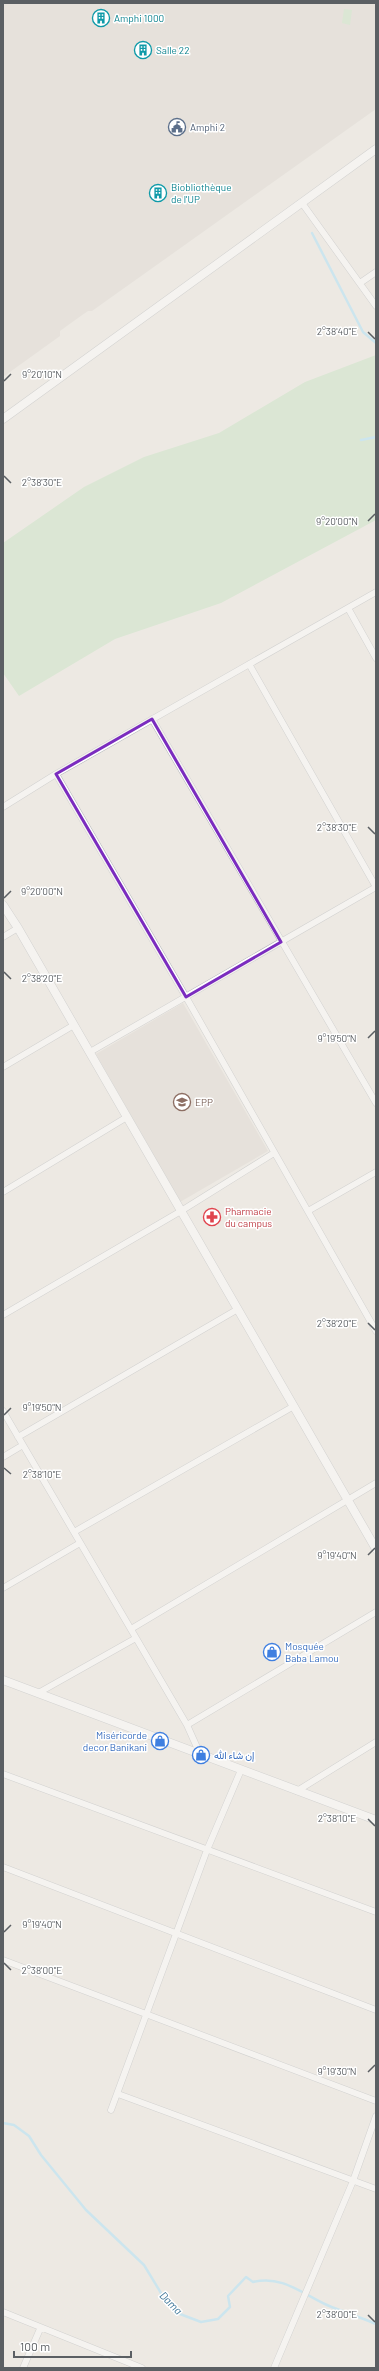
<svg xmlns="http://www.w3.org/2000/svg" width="379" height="2371" viewBox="0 0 379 2371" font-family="Barlow,Vazirmatn,sans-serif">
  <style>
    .education { fill: #ddd8d1 }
    .green { fill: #c5e3c0 }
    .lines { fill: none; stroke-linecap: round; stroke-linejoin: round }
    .stream { stroke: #a5e1fa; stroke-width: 2.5 }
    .minor-casing { stroke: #b3b6b9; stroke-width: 7 }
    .tertiary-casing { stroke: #b3b6b9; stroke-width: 9 }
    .minor { stroke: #fff; stroke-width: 6 }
    .tertiary { stroke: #fff; stroke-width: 8 }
    .marked { fill: none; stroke: #7b2cbf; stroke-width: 3; stroke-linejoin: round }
    .ticks { fill: none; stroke: #5b5f63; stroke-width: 1.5 }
    .labels { text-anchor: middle; stroke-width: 3; stroke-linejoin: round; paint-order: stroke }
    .culture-label { font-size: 10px; fill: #0d838f; stroke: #fff; text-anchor: start }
    .service-label { font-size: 10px; fill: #4e5e75; stroke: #fff; text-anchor: start }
    .education-label { font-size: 10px; fill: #785e54; stroke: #fff; text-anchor: start }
    .health-label { font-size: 10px; fill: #be3a42; stroke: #fff; text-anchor: start }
    .shop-label { font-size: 10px; fill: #366cbe; stroke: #fff; text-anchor: start }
    .water-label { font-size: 11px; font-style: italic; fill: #3e779a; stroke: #fff }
    .ticks-label { font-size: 10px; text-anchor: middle; fill: #5b5f63; stroke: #fff; stroke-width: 3; stroke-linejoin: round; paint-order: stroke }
  </style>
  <rect width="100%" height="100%" fill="#ede9e3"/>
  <path class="education" d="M 3,3 L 376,3 L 376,109 L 92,311 L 88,311 L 78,318 L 60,331 L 60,336 L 3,377 Z
    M 183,1003 L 268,1151 L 180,1202 L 96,1054 Z"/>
  <path class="green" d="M 344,9 L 352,10 L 350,25 L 342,23 Z
    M 376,355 L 376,520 L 221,603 L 115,639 L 19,696 L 3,673 L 3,543 L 84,487 L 144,457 L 219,433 L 305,382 Z"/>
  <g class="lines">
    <path class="stream" d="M 312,233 L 363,332 L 376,343
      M 361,440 L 376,437
      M 3,2123 L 14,2125 L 29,2136 L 41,2155 L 86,2210 L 144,2265 L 164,2298 L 180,2314 L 201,2322 L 218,2319 L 230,2307 L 228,2296 L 246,2277 L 253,2282 C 282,2275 301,2293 327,2305 C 343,2312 360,2317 376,2324"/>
    <g class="minor-casing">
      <path id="minor" d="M 302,203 L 376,306
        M 360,283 L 376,272
        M 348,608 L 376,658
        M 249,664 L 376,887
        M 152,719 L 376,1103
        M 56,774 L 186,997 L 376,1331
        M 3,807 L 56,774 L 376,592
        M 3,937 L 18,928
        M 90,1052 L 376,887
        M 3,1067 L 74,1025
        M 3,1192 L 127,1117
        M 308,1211 L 376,1172
        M 3,1315 L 181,1211 L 274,1153
        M 3,1411 L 187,1725 L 200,1754
        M 18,1437 L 238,1309
        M 3,1457 L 23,1445
        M 74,1532 L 294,1406
        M 3,1588 L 80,1543
        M 131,1629 L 376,1483
        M 40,1692 L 136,1638
        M 187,1725 L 376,1612
        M 3,1774 L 376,1912
        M 297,1791 L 376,1742
        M 3,1867 L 376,2010
        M 3,1960 L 376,2101
        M 118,2094 L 376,2189
        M 111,2110 L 207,1850 L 241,1770
        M 3,2312 L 142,2368
        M 23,2368 L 40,2329
        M 274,2368 L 353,2181 L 376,2116"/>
    </g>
    <g class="tertiary-casing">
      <path id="tertiary" d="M 3,419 L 376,149
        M 3,905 L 18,928 L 376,1549
        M 3,1680 L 376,1820"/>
    </g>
    <use href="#minor" class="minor"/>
    <use href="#tertiary" class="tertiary"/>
  </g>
  <path d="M0 0H379V2371H0ZM 152,719 L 281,942 L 186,997 L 56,774 Z" fill="#ede9e3" fill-opacity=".55" fill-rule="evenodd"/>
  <path class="marked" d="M 152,719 L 281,942 L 186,997 L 56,774 Z"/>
  <path class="ticks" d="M 368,332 L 375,339M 4,381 L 11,374M 4,476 L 11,483M 368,521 L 375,514M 368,827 L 375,834M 4,898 L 11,891M 4,972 L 11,979M 368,1038 L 375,1031M 368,1323 L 375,1330M 4,1415 L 11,1408M 4,1468 L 11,1474M 368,1555 L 375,1548M 368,1819 L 375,1826M 4,1932 L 11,1925M 4,1963 L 11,1970M 368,2072 L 375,2065M 368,2315 L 375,2322"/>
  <defs>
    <g id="building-ring" transform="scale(0.9)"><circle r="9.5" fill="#fff" stroke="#0f9aa8" stroke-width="1.5"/><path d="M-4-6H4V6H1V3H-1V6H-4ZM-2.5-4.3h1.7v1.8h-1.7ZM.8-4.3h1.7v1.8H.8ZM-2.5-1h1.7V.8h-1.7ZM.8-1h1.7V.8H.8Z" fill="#0f9aa8"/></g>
    <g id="civic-ring" transform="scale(0.9)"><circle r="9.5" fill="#fff" stroke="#5c6f8a" stroke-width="1.5"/><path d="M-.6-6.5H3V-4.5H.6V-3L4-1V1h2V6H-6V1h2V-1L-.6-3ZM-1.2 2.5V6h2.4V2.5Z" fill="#5c6f8a"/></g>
    <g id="school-ring" transform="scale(0.9)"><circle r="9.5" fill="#fff" stroke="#8d6e63" stroke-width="1.5"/><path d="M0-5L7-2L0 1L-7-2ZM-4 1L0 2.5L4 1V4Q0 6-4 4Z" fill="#8d6e63"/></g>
    <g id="pharmacy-ring" transform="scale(0.9)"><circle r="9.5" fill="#fff" stroke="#e0444e" stroke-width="1.5"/><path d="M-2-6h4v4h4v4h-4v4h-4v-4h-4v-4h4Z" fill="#e0444e"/></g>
    <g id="shop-ring" transform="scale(0.9)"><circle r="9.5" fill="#fff" stroke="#3f7fe0" stroke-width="1.5"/><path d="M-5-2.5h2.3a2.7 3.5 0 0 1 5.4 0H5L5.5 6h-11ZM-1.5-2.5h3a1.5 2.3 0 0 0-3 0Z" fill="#3f7fe0"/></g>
  </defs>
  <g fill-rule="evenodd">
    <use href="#building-ring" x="101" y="18"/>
    <use href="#building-ring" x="143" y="50"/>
    <use href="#civic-ring" x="177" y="127"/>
    <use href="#building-ring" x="158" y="193"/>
    <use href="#school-ring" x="182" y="1102"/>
    <use href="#pharmacy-ring" x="212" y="1217"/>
    <use href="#shop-ring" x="272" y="1652"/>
    <use href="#shop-ring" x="160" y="1741"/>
    <use href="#shop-ring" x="201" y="1755"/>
  </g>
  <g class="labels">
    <g class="culture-label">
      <text x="114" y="22">Amphi 1000</text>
      <text x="156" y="54">Salle 22</text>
      <text x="171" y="191">Biobliothèque<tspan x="171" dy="12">de l'UP</tspan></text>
    </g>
    <g class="service-label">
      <text x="190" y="131">Amphi 2</text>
    </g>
    <g class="education-label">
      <text x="195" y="1106">EPP</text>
    </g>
    <g class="health-label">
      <text x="225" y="1215">Pharmacie<tspan x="225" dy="12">du campus</tspan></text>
    </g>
    <g class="shop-label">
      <text x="285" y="1650">Mosquée<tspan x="285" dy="12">Baba Lamou</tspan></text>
      <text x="147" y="1739" text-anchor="end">Miséricorde<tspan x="147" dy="12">decor Banikani</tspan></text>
      <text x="214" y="1759">إن شاء الله</text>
    </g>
    <g class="water-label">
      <text transform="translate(171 2303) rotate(45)" y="4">Dama</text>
    </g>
  </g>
  <g class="ticks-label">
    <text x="337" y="335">2°38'40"E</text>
    <text x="42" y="378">9°20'10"N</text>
    <text x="42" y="486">2°38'30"E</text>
    <text x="337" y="525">9°20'00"N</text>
    <text x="337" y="831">2°38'30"E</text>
    <text x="42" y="895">9°20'00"N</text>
    <text x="42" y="982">2°38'20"E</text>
    <text x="337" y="1042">9°19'50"N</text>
    <text x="337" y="1327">2°38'20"E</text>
    <text x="42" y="1411">9°19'50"N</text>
    <text x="42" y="1478">2°38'10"E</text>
    <text x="337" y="1559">9°19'40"N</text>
    <text x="337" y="1822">2°38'10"E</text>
    <text x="42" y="1928">9°19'40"N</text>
    <text x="42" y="1974">2°38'00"E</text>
    <text x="337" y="2075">9°19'30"N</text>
    <text x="337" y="2318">2°38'00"E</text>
  </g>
  <rect width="379" height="2371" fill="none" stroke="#5b5f63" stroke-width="8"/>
  <path d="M14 2351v6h117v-6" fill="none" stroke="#5b5f63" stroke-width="2"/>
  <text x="20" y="2351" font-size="12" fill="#5b5f63" stroke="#ffffff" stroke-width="3" paint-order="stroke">100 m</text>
</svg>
